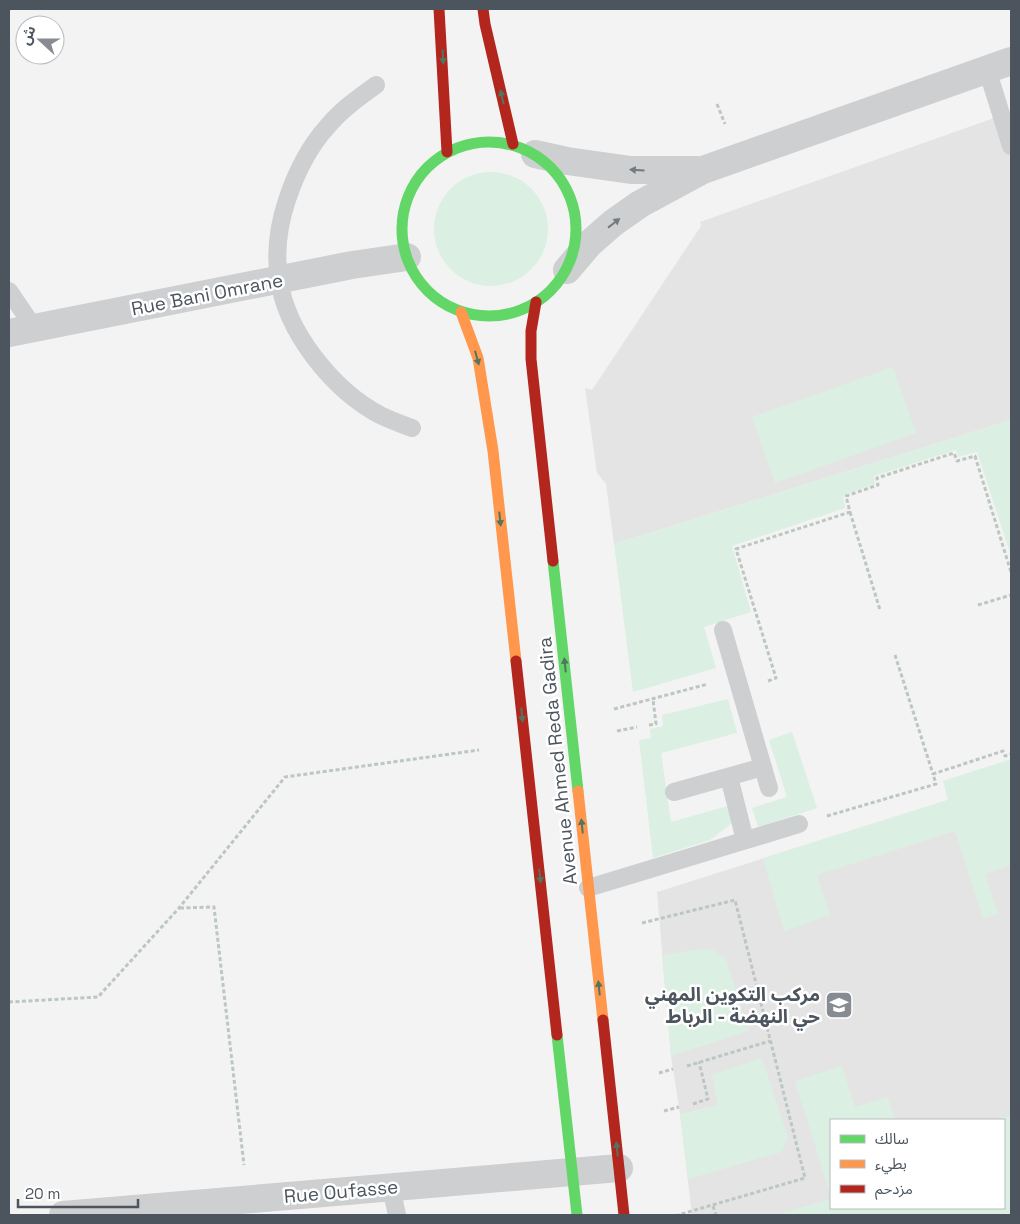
<svg xmlns="http://www.w3.org/2000/svg" width="1020" height="1224" viewBox="0 0 1020 1224" font-family="'Space Grotesk','Noto Sans Arabic',sans-serif">
  <style>
    .education { fill: #e5e4e4; fill-rule: evenodd }
    .green { fill: #dbefe3 }
    .lines { fill: none; stroke-linecap: round; stroke-linejoin: round }
    .path { stroke: #bcc6c3; stroke-width: 3; stroke-dasharray: 4 2.5; stroke-linecap: butt }
    .lane { stroke: #cdcfd1; stroke-width: 18 }
    .street { stroke: #cdcfd1; stroke-width: 28 }
    .fast { stroke: #63d668; stroke-width: 11 }
    .slow { stroke: #ff974d; stroke-width: 11 }
    .jam { stroke: #b3261e; stroke-width: 11 }
    .oneway { fill: #527560 }
    .oneway2 { fill: #737a80 }
    .labels { text-anchor: middle; stroke-width: 5; stroke-linejoin: round; paint-order: stroke }
    .street-label { font-size: 19px; fill: #4c555e; stroke: #fff }
    .poi-label { font-size: 19px; font-weight: bold; fill: #4c555e; stroke: #fff; text-anchor: end }
  </style>
  <rect width="100%" height="100%" fill="#f3f3f3"/>
  <path class="education" d="M 1011,112 L 1011,420 L 614,544 L 606,484 L 597,473 L 585,388 L 592,390 L 701,226 L 700,222 Z
    M 1011,780 L 1011,1215 L 692,1215 L 680,1114 L 671,1056 L 657,892 ZM 831,1120 L 1004,1120 L 1004,1208 L 831,1208 Z"/>
  <path class="green" d="M434 229a57 57 0 1 1 114 0a57 57 0 1 1-114 0Z
    M 893,367 L 916,433 L 775,483 L 752,417 Z
    M 1011,420 L 1011,556 L 977,452 L 958,457 L 956,450 L 874,476 L 875,484 L 843,495 L 845,508 L 732,546 L 751,612 L 704,627 L 716,668 L 633,692 L 614,544 Z
    M 728,699 L 737,733 L 661,753 L 671,822 L 728,806 L 732,823 L 710,840 L 653,858 L 639,740 L 651,738 L 650,729 L 663,726 L 662,715 Z
    M 792,732 L 817,808 L 758,827 L 752,808 L 787,797 L 769,740 Z
    M 1011,759 L 1011,865 L 985,874 L 998,914 L 983,919 L 955,831 L 817,875 L 830,915 L 784,931 L 763,858 L 948,800 L 943,781 Z
    M 700,949 L 713,950 L 726,959 L 749,1031 L 671,1056 L 662,955 Z
    M 762,1058 L 788,1138 L 781,1152 L 688,1179 L 680,1114 L 718,1105 L 712,1075 Z
    M 842,1066 L 855,1107 L 888,1097 L 895,1120 L 831,1120 L 831,1197 L 795,1081 Z
    M 1011,1115 L 1011,1215 L 774,1215 L 831,1199 L 831,1208 L 1004,1208 L 1004,1120 L 995,1120 Z"/>
  <g class="lines">
    <path class="path" d="M 717,104 L 725,124
      M 850,512 L 880,610
      M 978,605 L 1011,595
      M 895,655 L 933,774
      M 768,681 L 776,678 L 736,549 L 850,512 L 846,496 L 878,485 L 877,478 L 954,453 L 957,461 L 975,456 L 1011,572
      M 614,709 L 708,684
      M 649,725 L 656,724 L 653,699
      M 617,731 L 637,727
      M 827,816 L 936,784 L 933,774 L 1003,751 L 1005,756 L 1011,754
      M 180,908 L 214,907 L 244,1165
      M 642,923 L 735,900 L 805,1178 L 678,1215
      M 9,1002 L 98,997 L 179,908 L 285,777 L 479,750
      M 687,1066 L 770,1041
      M 659,1073 L 673,1069
      M 693,1104 L 708,1099 L 699,1062
      M 664,1111 L 679,1107
      M 713,1206 L 716,1215"/>
    <path class="lane" d="M 987,69 L 1011,146
      M 376,85 C 358,98 341,110 327,127 C 308,148 296,173 287,200 C 279,224 275,253 279,279 C 286,332 333,390 380,415 C 390,420 401,424 412,428
      M 9,291 L 35,329
      M 723,630 L 769,788
      M 729,777 L 745,840
      M 674,792 L 763,767
      M 588,888 L 799,824
      M 391,1187 L 397,1215"/>
    <path class="street" d="M 535,154 L 567,161 L 631,170 L 697,170
      M 567,270 L 589,244 L 613,223 L 640,204 L 703,170 L 1011,61
      M 9,333 L 352,265 L 407,257
      M 63,1215 L 619,1168"/>
    <path class="fast" d="M402 229a87 87 0 1 1 174 0a87 87 0 1 1-174 0Z
      M 553,561 L 578,791
      M 557,1035 L 577,1215"/>
    <path class="slow" d="M 461,312 L 478,358 L 493,451 L 516,661
      M 578,791 L 603,1020"/>
    <path class="jam" d="M 439,9 L 447,152
      M 483,9 L 485,24 L 513,144
      M 536,302 L 531,331 L 531,359 L 553,561
      M 516,661 L 557,1035
      M 603,1020 L 624,1215"/>
  </g>
  <defs><path id="oneway-solid" d="M-6-.8H1V-3.2L6.5 0L1 3.2V.8H-6Z" transform="scale(1.25)"/></defs>
  <g class="oneway">
    <use href="#oneway-solid" transform="translate(443 57) rotate(87)"/>
    <use href="#oneway-solid" transform="translate(502 97) rotate(-103)"/>
    <use href="#oneway-solid" transform="translate(477 358) rotate(75)"/>
    <use href="#oneway-solid" transform="translate(500 519) rotate(84)"/>
    <use href="#oneway-solid" transform="translate(565 665) rotate(-96)"/>
    <use href="#oneway-solid" transform="translate(522 715) rotate(84)"/>
    <use href="#oneway-solid" transform="translate(582 826) rotate(-96)"/>
    <use href="#oneway-solid" transform="translate(540 876) rotate(84)"/>
    <use href="#oneway-solid" transform="translate(599 988) rotate(-96)"/>
    <use href="#oneway-solid" transform="translate(617 1149) rotate(-96)"/>
  </g>
  <g class="oneway2">
    <use href="#oneway-solid" transform="translate(637 170) rotate(-177)"/>
    <use href="#oneway-solid" transform="translate(614 223) rotate(-38)"/>
  </g>
  <defs>
    <g id="university-square" transform="scale(1.4375)"><rect x="-9" y="-9" width="18" height="18" rx="4" fill="#868c92" stroke="#fff"/><path d="M0-5L7-2L0 1L-7-2ZM-4 1L0 2.5L4 1V4Q0 6-4 4Z" fill="#fff"/></g>
  </defs>
  <g fill-rule="evenodd">
    <use href="#university-square" x="839" y="1005"/>
  </g>
  <g class="labels">
    <g class="street-label">
      <text transform="translate(207 294) rotate(-11)" y="7">Rue Bani Omrane</text>
      <text transform="translate(557 761) rotate(-96)" y="7">Avenue Ahmed Reda Gadira</text>
      <text transform="translate(341 1191) rotate(-5)" y="7">Rue Oufasse</text>
    </g>
    <g class="poi-label">
      <text x="820" y="1001">مركب التكوين المهني<tspan x="820" dy="22">حي النهضة - الرباط</tspan></text>
    </g>
  </g>
  <rect width="1020" height="1224" fill="none" stroke="#4c555e" stroke-width="20"/>
  <rect x="830" y="1119" width="175" height="90" fill="#ffffff" stroke="#b7bbbf"/>
  <rect x="840" y="1135" width="25" height="8" fill="#63d668" stroke="#b7bbbf"/>
  <text x="875" y="1144" font-size="15" fill="#4c555e">سالك</text>
  <rect x="840" y="1160" width="25" height="8" fill="#ff974d" stroke="#b7bbbf"/>
  <text x="875" y="1169" font-size="15" fill="#4c555e">بطيء</text>
  <rect x="840" y="1185" width="25" height="8" fill="#b3261e" stroke="#b7bbbf"/>
  <text x="875" y="1194" font-size="15" fill="#4c555e">مزدحم</text>
  <g transform="translate(40 40) rotate(291)"><circle r="24" fill="#ffffff" stroke="#b7bbbf"/>
  <path d="M0-4L9 19L0 12L-9 19Z" fill="#868c92"/>
  <text y="-8" font-size="14" font-weight="bold" text-anchor="middle" fill="#4c555e">ش</text>
  </g>
  <path d="M18 1199v8h120v-8" fill="none" stroke="#4c555e" stroke-width="2.5"/>
  <text x="25" y="1199" font-size="15" fill="#4c555e" stroke="#ffffff" stroke-width="4" paint-order="stroke">20 m</text>
</svg>
